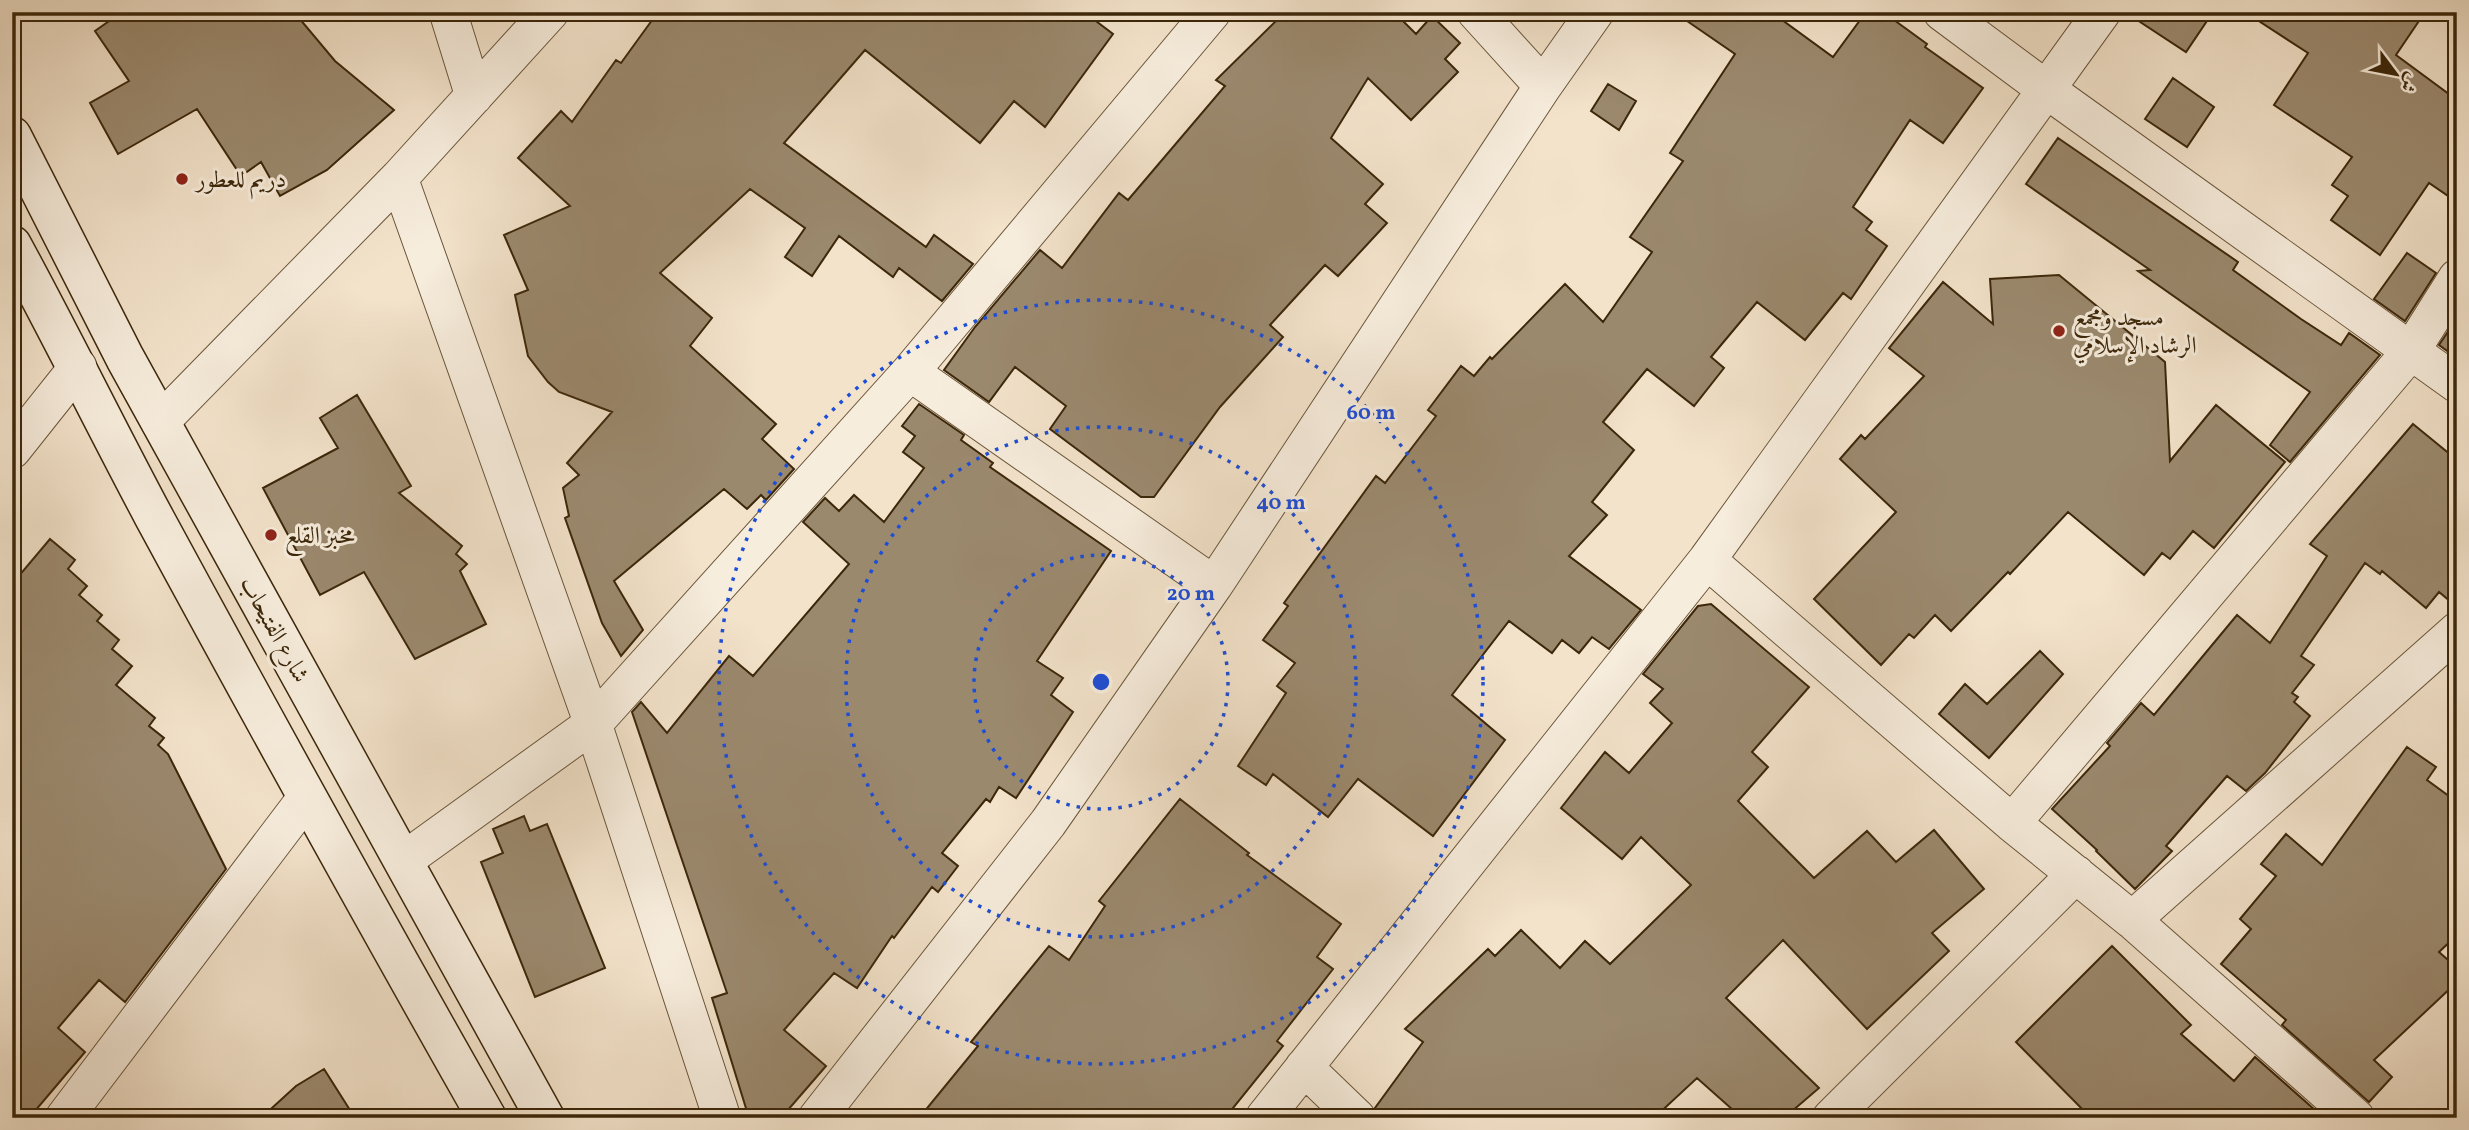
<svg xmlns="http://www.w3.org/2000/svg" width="2469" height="1130" viewBox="0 0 2469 1130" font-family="Vollkorn,Amiri,serif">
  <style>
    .building { fill: #9b896e; stroke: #3c270a; stroke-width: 2 }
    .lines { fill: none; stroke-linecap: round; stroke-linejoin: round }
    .street-casing { stroke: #6a563a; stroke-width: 39 }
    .secondary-casing { stroke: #3c270a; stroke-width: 41 }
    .street { stroke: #f7eddd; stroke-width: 37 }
    .secondary { stroke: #f7eddd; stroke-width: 38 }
    .ring { fill: none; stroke: #1d4ed8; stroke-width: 3.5; stroke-dasharray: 3.5 7 }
    .poi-dot { fill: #8f2418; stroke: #f7eddd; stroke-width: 2.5 }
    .labels { text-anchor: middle; stroke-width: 6; stroke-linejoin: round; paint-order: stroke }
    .poi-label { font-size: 24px; fill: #3c270a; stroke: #f7eddd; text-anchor: start }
    .street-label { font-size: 24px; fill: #3c270a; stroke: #f7eddd }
    .centre { fill: #1d4ed8; stroke: #f7eddd; stroke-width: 3.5 }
    .ring-label { font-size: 21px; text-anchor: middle; font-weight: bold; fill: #1d4ed8; stroke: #f7eddd; stroke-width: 6; stroke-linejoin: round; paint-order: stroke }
  </style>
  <rect width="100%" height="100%" fill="#f3e3cb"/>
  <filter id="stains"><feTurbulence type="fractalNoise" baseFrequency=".00286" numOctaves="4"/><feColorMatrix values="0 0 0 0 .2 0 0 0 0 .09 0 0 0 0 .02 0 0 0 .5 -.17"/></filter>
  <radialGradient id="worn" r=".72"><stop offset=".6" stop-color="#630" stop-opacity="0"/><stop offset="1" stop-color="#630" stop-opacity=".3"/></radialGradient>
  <path class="building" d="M 122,12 L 294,12 L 335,61 L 394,110 L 327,170 L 280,196 L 261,162 L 241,176 L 197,109 L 118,154 L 90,103 L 129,81 L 95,31 Z
    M 658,12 L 1084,12 L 1113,34 L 1045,127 L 1014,101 L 980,143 L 865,50 L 784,143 L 926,247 L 934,235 L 973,264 L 942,301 L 899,268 L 893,277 L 839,236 L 812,276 L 785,257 L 805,228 L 750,189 L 660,273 L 712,318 L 690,346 L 776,424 L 762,439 L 794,469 L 766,500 L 761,495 L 747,509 L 724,489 L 614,581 L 643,630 L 621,656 L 602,623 L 565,518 L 569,516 L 563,488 L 579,475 L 567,463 L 612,412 L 559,392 L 548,382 L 528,356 L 515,295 L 528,290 L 504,235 L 570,206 L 518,158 L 561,111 L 572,122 L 616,60 L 621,63 Z
    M 1285,12 L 1394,12 L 1416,34 L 1432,16 L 1460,43 L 1445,59 L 1458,72 L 1411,120 L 1368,78 L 1331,138 L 1383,184 L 1365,204 L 1387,223 L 1338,276 L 1325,265 L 1270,325 L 1283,337 L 1220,407 L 1154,497 L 1141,497 L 1050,429 L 1066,406 L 1015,367 L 989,402 L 944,370 L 975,327 L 1040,250 L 1062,268 L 1119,193 L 1128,200 L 1225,86 L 1216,80 Z
    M 1674,12 L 1771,12 L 1833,57 L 1866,12 L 1883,12 L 1927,44 L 1925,47 L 1983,88 L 1943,143 L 1910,120 L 1853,207 L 1872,222 L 1866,230 L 1887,246 L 1851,299 L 1843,293 L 1805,340 L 1757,302 L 1711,357 L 1724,368 L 1694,406 L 1647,369 L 1603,422 L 1634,450 L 1592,502 L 1607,515 L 1569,556 L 1641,610 L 1609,649 L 1592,637 L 1579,653 L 1562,640 L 1552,653 L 1509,621 L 1452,695 L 1505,740 L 1433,836 L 1358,779 L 1328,817 L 1273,774 L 1266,785 L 1238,766 L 1286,693 L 1277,686 L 1295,663 L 1263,640 L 1288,606 L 1284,603 L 1376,476 L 1385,483 L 1436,416 L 1428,410 L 1461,366 L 1474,376 L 1490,357 L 1492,359 L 1565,284 L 1603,322 L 1652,252 L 1630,237 L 1683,161 L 1670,153 L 1735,54 Z
    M 2125,12 L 2213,12 L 2186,52 Z
    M 2245,12 L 2425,12 L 2396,55 L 2457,100 L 2457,202 L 2429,183 L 2380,255 L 2331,220 L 2348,196 L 2332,185 L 2352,157 L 2274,105 L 2308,53 Z
    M 2173,78 L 2214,107 L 2187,147 L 2145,119 Z
    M 1608,84 L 1636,101 L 1619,130 L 1591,111 Z
    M 2058,138 L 2238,262 L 2233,270 L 2301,319 L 2341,345 L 2349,333 L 2380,355 L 2290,462 L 2270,445 L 2310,392 L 2138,271 L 2150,270 L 2026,184 Z
    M 2407,253 L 2436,273 L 2405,321 L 2374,299 Z
    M 2059,275 L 2165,362 L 2170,461 L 2216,405 L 2285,462 L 2214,548 L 2193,531 L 2170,559 L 2162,553 L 2144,575 L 2068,512 L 2010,574 L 2008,572 L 1951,631 L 1935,615 L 1914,638 L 1909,634 L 1881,665 L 1814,599 L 1896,512 L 1840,459 L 1861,435 L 1865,439 L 1924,376 L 1889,348 L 1943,282 L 1993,324 L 1990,279 Z
    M 2457,318 L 2457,358 L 2439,345 Z
    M 357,395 L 411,486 L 399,493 L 462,546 L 456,554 L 467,564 L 460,571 L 486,624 L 415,659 L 364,572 L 320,595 L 263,488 L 338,448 L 320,418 Z
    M 919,404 L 964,435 L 961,440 L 993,463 L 990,467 L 1111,551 L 1037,661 L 1063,678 L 1051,695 L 1073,712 L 1016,798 L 999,787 L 990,802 L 986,799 L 942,853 L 958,866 L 938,892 L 932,887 L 894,938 L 892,936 L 857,988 L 834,973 L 784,1030 L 826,1066 L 781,1118 L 749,1118 L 712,998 L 727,993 L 632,712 L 641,702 L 667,733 L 729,656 L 753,676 L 849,564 L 803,522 L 825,498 L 839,511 L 854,495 L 884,522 L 924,468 L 903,452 L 915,436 L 902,426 Z
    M 2413,424 L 2457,460 L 2457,607 L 2439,592 L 2426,608 L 2382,571 L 2380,574 L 2365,563 L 2301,656 L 2314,665 L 2292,693 L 2298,697 L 2294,702 L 2310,716 L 2265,773 L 2246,791 L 2227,776 L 2166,846 L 2172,851 L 2135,889 L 2096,851 L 2097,850 L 2052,809 L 2110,746 L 2107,743 L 2141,703 L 2154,715 L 2237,615 L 2270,643 L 2327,556 L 2310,544 Z
    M 50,539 L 75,560 L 68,569 L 87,586 L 79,595 L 102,615 L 97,621 L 119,640 L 112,649 L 132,666 L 116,685 L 155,718 L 149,726 L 164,738 L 158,745 L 168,754 L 226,869 L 125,1002 L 99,980 L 58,1028 L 85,1052 L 29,1118 L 12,1118 L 12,584 Z
    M 1711,604 L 1809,687 L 1752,752 L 1768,767 L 1738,801 L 1814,878 L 1867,831 L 1896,862 L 1934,830 L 1984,889 L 1932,933 L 1949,951 L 1867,1029 L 1783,940 L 1726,998 L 1819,1088 L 1784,1118 L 1742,1118 L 1697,1078 L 1654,1118 L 1377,1118 L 1375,1108 L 1423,1042 L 1405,1029 L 1488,949 L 1495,956 L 1521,930 L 1560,968 L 1585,941 L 1610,964 L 1691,885 L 1641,837 L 1622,859 L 1561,808 L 1605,752 L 1629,773 L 1672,723 L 1650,703 L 1663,689 L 1643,674 L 1698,606 Z
    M 2040,651 L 2063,674 L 1989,758 L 1939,714 L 1965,684 L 1987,704 Z
    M 2407,747 L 2436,767 L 2427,780 L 2457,802 L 2457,935 L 2439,952 L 2457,968 L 2457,982 L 2374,1060 L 2392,1077 L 2369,1102 L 2282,1025 L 2286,1020 L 2221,964 L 2251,929 L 2240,919 L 2276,876 L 2261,864 L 2286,834 L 2322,865 Z
    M 1180,799 L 1249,853 L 1247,855 L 1341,924 L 1317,957 L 1333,969 L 1277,1041 L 1283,1046 L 1225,1118 L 919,1118 L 978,1046 L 971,1042 L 1049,946 L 1069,960 L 1105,906 L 1099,901 Z
    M 524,816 L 530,831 L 547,824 L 605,968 L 535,997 L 481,862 L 503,853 L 493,829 Z
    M 2112,946 L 2191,1025 L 2181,1034 L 2234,1081 L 2255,1057 L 2324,1118 L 2091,1118 L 2016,1042 Z
    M 324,1069 L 355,1118 L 261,1118 L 296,1086 Z"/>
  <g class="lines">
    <g class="street-casing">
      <path id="street" d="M 448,12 L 474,96
        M 1476,12 L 1543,86
        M 1942,12 L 2047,90 L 2457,384
        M 399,178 L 593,724 L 722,1118
        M 910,372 L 1214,585
        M 160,422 L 399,178 L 550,12
        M 12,450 L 78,367
        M 1707,560 L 2012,823 L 2132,920 L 2356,1118
        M 2012,823 L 2411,351 L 2457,278
        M 403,861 L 593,724 L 910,372 L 1212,12
        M 2132,920 L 2457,631
        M 1304,1067 L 1357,1118
        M 64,1118 L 307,797
        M 817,1118 L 1048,823 L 1214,585 L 1543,86 L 1595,12
        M 1264,1118 L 1707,560 L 2102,12
        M 1831,1118 L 2076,874"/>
    </g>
    <g class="secondary-casing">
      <path id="secondary" d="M 12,136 L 125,358 L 545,1118
        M 12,245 C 61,335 106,427 154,517 C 263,718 374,919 487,1118"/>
    </g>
    <use href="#street" class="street"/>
    <use href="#secondary" class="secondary"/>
  </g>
  <g class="ring">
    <circle cx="1101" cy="682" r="127"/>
    <circle cx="1101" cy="682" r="255"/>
    <circle cx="1101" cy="682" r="382"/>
  </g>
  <g class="poi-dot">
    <circle cx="182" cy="179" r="7"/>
    <circle cx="2059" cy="331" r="7"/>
    <circle cx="271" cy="535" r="7"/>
  </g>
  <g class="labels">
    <g class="poi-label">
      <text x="196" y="187">دريم للعطور</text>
      <text x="2073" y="325">مسجد ومجمع<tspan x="2073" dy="28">الرشاد الإسلامي</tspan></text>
      <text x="285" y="543">مخبز القلع</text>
    </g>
    <g class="street-label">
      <text transform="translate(275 629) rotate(61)" y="8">شارع الفتيحاب</text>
    </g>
  </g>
  <circle cx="1101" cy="682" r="10" class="centre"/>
  <g class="ring-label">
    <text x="1371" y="419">60 m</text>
    <text x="1281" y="509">40 m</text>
    <text x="1191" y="600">20 m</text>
  </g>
  <rect width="2469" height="1130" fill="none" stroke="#f3e3cb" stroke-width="42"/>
  <rect x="14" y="14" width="2441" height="1102" fill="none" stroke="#3c270a" stroke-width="3.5"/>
  <rect x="21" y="21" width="2427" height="1088" fill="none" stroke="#3c270a" stroke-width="2"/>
  <g transform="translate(2396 74) rotate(122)" stroke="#f7eddd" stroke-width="5" paint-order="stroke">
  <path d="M0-5L12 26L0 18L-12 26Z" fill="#3c270a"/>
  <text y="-10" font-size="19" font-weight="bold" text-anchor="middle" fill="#3c270a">ش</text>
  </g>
  <rect width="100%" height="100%" filter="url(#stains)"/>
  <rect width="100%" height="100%" fill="url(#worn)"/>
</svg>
